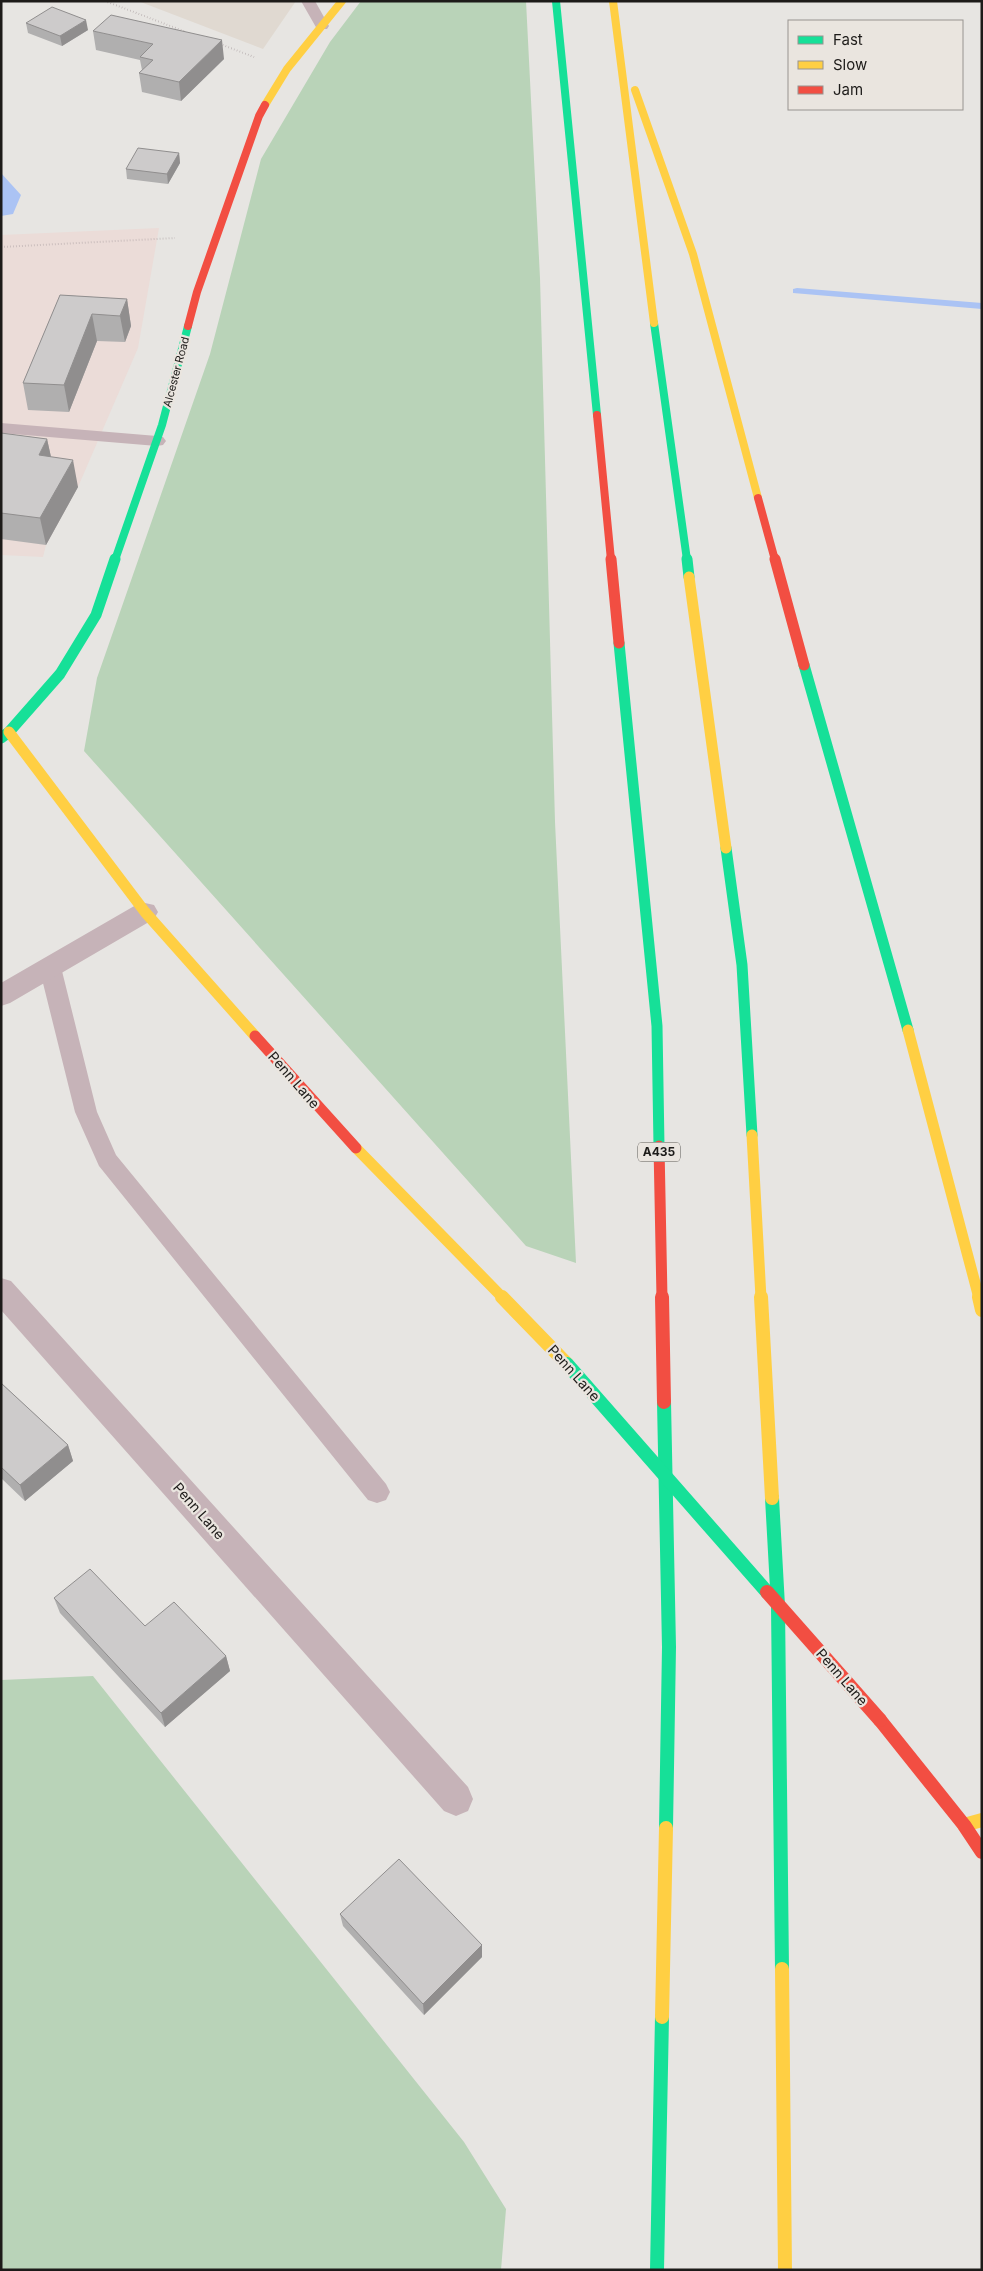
<svg xmlns="http://www.w3.org/2000/svg" width="983" height="2271" viewBox="0 0 983 2271" font-family="Inter,sans-serif">
  <style>
    .built { fill: #e0d9d1 }
    .industrial { fill: #ebdcd8 }
    .green { fill: #b9d3b8 }
    .water { fill: #abc3f4 }
    .lines { fill: none; stroke-linecap: round; stroke-linejoin: round }
    .stream { fill: #abc3f4; fill-rule: evenodd }
    .path { stroke: #ada2a4; stroke-width: 2; stroke-dasharray: 0.5 2.5; stroke-linecap: butt }
    .lane { fill: #c6b3b8; fill-rule: evenodd }
    .street { fill: #c6b3b8; fill-rule: evenodd }
    .fast-far2 { stroke: #16e098; stroke-width: 8 }
    .fast-far1 { stroke: #16e098; stroke-width: 11 }
    .fast { stroke: #16e098; stroke-width: 14 }
    .slow-far2 { stroke: #ffcf43; stroke-width: 8 }
    .slow-far1 { stroke: #ffcf43; stroke-width: 11 }
    .slow { stroke: #ffcf43; stroke-width: 14 }
    .jam-far2 { stroke: #f24e42; stroke-width: 8 }
    .jam-far1 { stroke: #f24e42; stroke-width: 11 }
    .jam { stroke: #f24e42; stroke-width: 14 }
    .fast-bridge { stroke: #16e098; stroke-width: 14 }
    .jam-bridge { stroke: #f24e42; stroke-width: 14 }
    .wall { fill: #b0afaf }
    .shaded-wall { fill: #908e8e }
    .building { fill: #cdcbcb; stroke: #908e8e }
    .labels { text-anchor: middle; stroke-width: 4.5; stroke-linejoin: round; paint-order: stroke }
    .far-street-label { font-size: 11px; fill: #1d1b19; stroke: #eae5df }
    .shield { fill: #eae5df; stroke: #5a5854; stroke-width: 1 }
    .shield-label { font-size: 12px; font-weight: bold; fill: #1d1b19 }
    .street-label { font-size: 14px; fill: #1d1b19; stroke: #eae5df }
  </style>
  <rect width="100%" height="100%" fill="#e7e5e2"/>
  <path class="built" d="M 138,1 L 296,1 L 263,49 Z"/>
  <path class="industrial" d="M 159,228 L 138,348 L 78,487 L 46,545 L 43,557 L 1,555 L 1,235 Z"/>
  <path class="green" d="M 361,1 L 526,1 L 540,278 L 555,822 L 576,1263 L 526,1246 L 84,751 L 97,678 L 210,354 L 261,159 L 330,42 Z
    M 93,1676 L 464,2142 L 506,2209 L 501,2270 L 1,2270 L 1,1680 Z"/>
  <path class="water" d="M 1,173 L 21,195 L 13,214 L 1,216 Z"/>
  <g class="lines">
    <path class="stream" d="M 797,288 L 982,303 L 982,309 L 793,293 L 793,289 Z"/>
    <path class="path" d="M 105,1 L 186,32
      M 220,44 L 254,57
      M 1,247 L 175,238"/>
    <path class="lane" d="M 301,1 L 315,1 L 329,26 L 327,29 L 317,29 Z
      M 1,423 L 157,436 L 163,437 L 166,441 L 163,445 L 157,446 L 1,433 Z
      M 50,959 L 57,961 L 61,967 L 97,1112 L 116,1155 L 386,1484 L 390,1492 L 386,1500 L 377,1503 L 368,1500 L 99,1166 L 75,1112 L 39,967 L 43,961 Z"/>
    <path class="street" d="M 145,903 L 154,905 L 158,912 L 154,919 L 10,1003 L 1,1006 L 1,983 L 136,905 Z
      M 1,1278 L 11,1281 L 468,1787 L 473,1799 L 468,1811 L 456,1816 L 444,1811 L 1,1310 Z"/>
    <path class="fast-far2" d="M 556,1 L 597,415
      M 654,323 L 687,560
      M 115,560 L 162,425 L 188,326"/>
    <path class="fast-far1" d="M 687,559 L 689,577
      M 619,643 L 657,1026 L 659,1146
      M 804,665 L 908,1030
      M 1,738 L 9,732 L 60,674 L 96,615 L 115,559
      M 726,848 L 742,965 L 752,1135"/>
    <path class="fast" d="M 664,1402 L 669,1647 L 666,1828
      M 772,1498 L 778,1606 L 782,1969
      M 657,2270 L 662,2017"/>
    <path class="slow-far2" d="M 613,1 L 654,323
      M 635,90 L 693,254 L 758,498
      M 265,105 L 287,69 L 342,1"/>
    <path class="slow-far1" d="M 689,577 L 726,848
      M 9,732 L 145,912 L 255,1036
      M 908,1030 L 979,1298
      M 752,1135 L 761,1298
      M 356,1148 L 503,1298"/>
    <path class="slow" d="M 502,1297 L 567,1364
      M 761,1297 L 772,1498
      M 979,1297 L 982,1310
      M 964,1825 L 982,1820
      M 782,1969 L 785,2270
      M 662,2017 L 666,1828"/>
    <path class="jam-far2" d="M 188,326 L 197,292 L 259,116 L 265,105
      M 597,415 L 611,560
      M 758,498 L 775,560"/>
    <path class="jam-far1" d="M 611,559 L 619,643
      M 775,559 L 804,665
      M 255,1036 L 356,1148
      M 659,1146 L 662,1298"/>
    <path class="jam" d="M 662,1297 L 664,1402
      M 880,1720 L 964,1825 L 982,1852"/>
    <path class="fast-bridge" d="M 567,1364 L 767,1592"/>
    <path class="jam-bridge" d="M 767,1592 L 880,1720"/>
  </g>
  <path class="wall" d="M 26,23 L 88,30 L 62,46 L 28,33 Z
    M 93,31 L 224,59 L 181,101 L 142,92 L 139,73 L 142,70 L 140,60 L 96,50 Z
    M 179,153 L 180,163 L 168,184 L 127,179 L 126,169 Z
    M 60,295 L 127,299 L 131,326 L 125,342 L 97,341 L 69,412 L 28,410 L 23,383 Z
    M 1,433 L 47,439 L 51,457 L 78,487 L 46,545 L 1,539 Z
    M 1,1383 L 68,1445 L 73,1461 L 25,1501 L 1,1478 Z
    M 54,1598 L 145,1626 L 226,1656 L 230,1671 L 165,1727 L 60,1613 Z
    M 340,1914 L 482,1945 L 482,1957 L 424,2015 L 343,1926 Z"/>
  <path class="shaded-wall" d="M 86,20 L 88,30 L 62,46 L 60,36 Z
    M 222,40 L 224,59 L 181,101 L 179,82 Z
    M 179,153 L 180,163 L 168,184 L 167,174 Z
    M 127,299 L 131,326 L 125,342 L 120,316 Z
    M 92,314 L 97,341 L 69,412 L 64,385 Z
    M 47,439 L 53,466 L 39,455 Z
    M 73,460 L 78,487 L 46,545 L 40,518 Z
    M 68,1445 L 73,1461 L 25,1501 L 20,1485 Z
    M 226,1656 L 230,1671 L 165,1727 L 161,1713 Z
    M 482,1945 L 482,1957 L 424,2015 L 423,2004 Z"/>
  <path class="building" d="M 52,7 L 86,20 L 60,36 L 26,23 Z
    M 111,15 L 222,40 L 179,82 L 139,73 L 153,60 L 140,57 L 153,44 L 93,31 Z
    M 138,148 L 179,153 L 167,174 L 126,169 Z
    M 60,295 L 127,299 L 120,316 L 92,314 L 64,385 L 23,383 Z
    M 1,433 L 47,439 L 39,455 L 73,460 L 40,518 L 1,513 Z
    M 1,1383 L 68,1445 L 20,1485 L 1,1467 Z
    M 90,1569 L 145,1626 L 174,1602 L 226,1656 L 161,1713 L 54,1598 Z
    M 399,1859 L 482,1945 L 423,2004 L 340,1914 Z"/>
  <g class="labels">
    <g class="far-street-label">
      <text transform="translate(176 372) rotate(-75)" y="4">Alcester Road</text>
    </g>
    <rect class="shield" x="638" y="1142.5" width="42" height="19" rx="4"/>
    <g class="shield-label">
      <text x="659" y="1156">A435</text>
    </g>
    <g class="street-label">
      <text transform="translate(294 1080) rotate(49)" y="5">Penn Lane</text>
      <text transform="translate(574 1373) rotate(48)" y="5">Penn Lane</text>
      <text transform="translate(199 1511) rotate(49)" y="5">Penn Lane</text>
      <text transform="translate(842 1677) rotate(49)" y="5">Penn Lane</text>
    </g>
  </g>
  <rect width="983" height="2271" fill="none" stroke="#1d1b19" stroke-width="5"/>
  <rect x="788" y="20" width="175" height="90" fill="#eae5df" stroke="#989490"/>
  <rect x="798" y="36" width="25" height="8" fill="#16e098" stroke="#989490"/>
  <text x="833" y="45" font-size="15" fill="#1d1b19">Fast</text>
  <rect x="798" y="61" width="25" height="8" fill="#ffcf43" stroke="#989490"/>
  <text x="833" y="70" font-size="15" fill="#1d1b19">Slow</text>
  <rect x="798" y="86" width="25" height="8" fill="#f24e42" stroke="#989490"/>
  <text x="833" y="95" font-size="15" fill="#1d1b19">Jam</text>
</svg>
